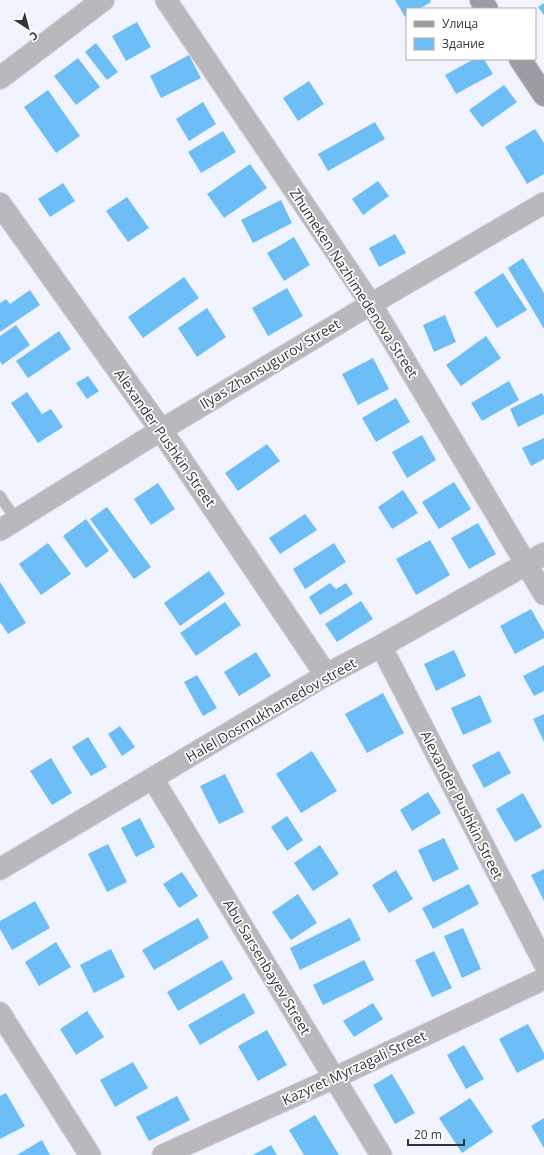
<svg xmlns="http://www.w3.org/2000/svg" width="544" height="1155" viewBox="0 0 544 1155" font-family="'Open Sans',sans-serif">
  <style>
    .building { fill: #6dbdf6 }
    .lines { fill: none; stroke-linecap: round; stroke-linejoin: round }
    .service-casing { stroke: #cfd2db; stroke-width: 12 }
    .minor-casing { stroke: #cfd2db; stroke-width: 23 }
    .tertiary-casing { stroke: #cfd2db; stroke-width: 24 }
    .secondary-casing { stroke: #cfd2db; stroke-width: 24 }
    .service { stroke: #bab8bc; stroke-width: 10 }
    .minor { stroke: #bab8bc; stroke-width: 21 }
    .tertiary { stroke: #bab8bc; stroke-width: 22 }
    .secondary { stroke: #9d9aa1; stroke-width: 22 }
    .labels { text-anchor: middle; stroke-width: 3.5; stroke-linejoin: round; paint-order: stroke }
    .street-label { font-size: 14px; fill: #333539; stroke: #fff }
  </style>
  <rect width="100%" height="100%" fill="#f1f4fe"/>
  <path class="building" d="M 395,0 L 430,0 L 431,2 L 419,9 L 407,9 L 407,16 L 405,17 Z
    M 544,3 L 544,15 L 538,7 Z
    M 137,22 L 151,47 L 126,61 L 112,36 Z
    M 96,43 L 118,72 L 107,80 L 85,52 Z
    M 189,55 L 201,78 L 161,98 L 150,76 Z
    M 78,58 L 100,87 L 76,105 L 54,76 Z
    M 474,59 L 484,59 L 493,74 L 456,94 L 445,75 Z
    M 309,81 L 324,104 L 298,121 L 283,98 Z
    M 504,85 L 517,102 L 482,127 L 469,110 Z
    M 48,90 L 80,136 L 56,153 L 24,107 Z
    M 203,102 L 216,124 L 189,141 L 176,119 Z
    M 375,122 L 385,139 L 328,171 L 318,154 Z
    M 535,129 L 544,143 L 544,174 L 527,184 L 505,147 Z
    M 223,131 L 236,152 L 201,173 L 188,152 Z
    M 250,164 L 267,188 L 224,218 L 207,194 Z
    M 378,181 L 389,196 L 363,215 L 352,199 Z
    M 63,183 L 75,201 L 50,217 L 38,199 Z
    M 127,197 L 149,228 L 128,242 L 106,211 Z
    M 281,200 L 292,223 L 253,243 L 241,220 Z
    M 395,234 L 406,253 L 379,267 L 369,248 Z
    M 294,237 L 310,265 L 284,281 L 267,253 Z
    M 523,258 L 544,293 L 544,329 L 508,268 Z
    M 503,273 L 527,310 L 497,328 L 474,292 Z
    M 184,277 L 199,298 L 143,338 L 128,317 Z
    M 287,288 L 303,316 L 268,336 L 252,308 Z
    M 30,290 L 40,305 L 0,332 L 0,303 L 6,299 L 10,304 Z
    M 207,308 L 226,337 L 197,357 L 178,328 Z
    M 445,315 L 456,342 L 434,352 L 423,325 Z
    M 16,325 L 30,345 L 2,365 L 0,361 L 0,336 Z
    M 59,331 L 71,349 L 28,378 L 16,361 Z
    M 486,336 L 501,358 L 461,386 L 446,365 Z
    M 373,358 L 389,389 L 358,405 L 342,374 Z
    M 88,376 L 99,391 L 87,399 L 76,383 Z
    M 509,381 L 519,400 L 482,421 L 471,403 Z
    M 27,392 L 42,414 L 51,409 L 63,427 L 38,443 L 11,403 Z
    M 542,393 L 544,397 L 544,414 L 518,427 L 510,409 Z
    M 396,398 L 410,422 L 376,442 L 362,418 Z
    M 422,435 L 436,460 L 407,478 L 392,452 Z
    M 544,438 L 544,459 L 531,466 L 522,448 Z
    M 267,444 L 280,461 L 238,491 L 225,473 Z
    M 454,482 L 471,509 L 439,529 L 422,502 Z
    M 158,483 L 175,509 L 151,525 L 134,499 Z
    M 403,490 L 418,513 L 392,529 L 378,507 Z
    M 107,507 L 151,567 L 134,579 L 90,519 Z
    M 305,514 L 317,530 L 280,554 L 269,538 Z
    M 86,519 L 109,551 L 86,568 L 63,536 Z
    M 478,523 L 496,554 L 469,569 L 451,538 Z
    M 430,540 L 450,575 L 416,595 L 396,559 Z
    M 48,543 L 71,574 L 41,595 L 19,564 Z
    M 334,543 L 346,562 L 305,589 L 293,569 Z
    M 209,571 L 225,594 L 180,626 L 164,603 Z
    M 0,582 L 26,623 L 8,634 L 0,622 Z
    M 330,583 L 336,589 L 346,583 L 353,594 L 320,615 L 309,597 Z
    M 361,601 L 373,619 L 337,642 L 325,624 Z
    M 225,602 L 241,625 L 196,656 L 180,633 Z
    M 531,609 L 544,632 L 544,638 L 515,654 L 500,626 Z
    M 454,650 L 466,676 L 436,691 L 424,664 Z
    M 256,652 L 271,676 L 239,696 L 224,672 Z
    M 544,665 L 544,691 L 534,696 L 523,676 Z
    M 197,675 L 217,708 L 203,716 L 184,682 Z
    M 383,693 L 404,733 L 367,753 L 345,714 Z
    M 480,695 L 492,722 L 463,735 L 451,708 Z
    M 544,714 L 544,742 L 533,719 Z
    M 120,726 L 135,747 L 122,756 L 108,734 Z
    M 88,737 L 107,767 L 91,776 L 72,747 Z
    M 312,751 L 337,791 L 301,813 L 276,774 Z
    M 499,751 L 511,773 L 484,788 L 472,765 Z
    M 51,758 L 72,793 L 52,805 L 30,771 Z
    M 225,774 L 244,812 L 219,824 L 200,786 Z
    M 428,792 L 441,813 L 412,831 L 400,810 Z
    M 523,793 L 542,827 L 515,842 L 496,809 Z
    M 287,816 L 303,840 L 287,851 L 271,827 Z
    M 140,818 L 155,847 L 136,857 L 121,828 Z
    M 444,838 L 459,869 L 433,882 L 418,850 Z
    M 108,844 L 127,882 L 107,892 L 88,854 Z
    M 320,845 L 339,874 L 313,891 L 294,863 Z
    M 544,869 L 544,901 L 531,875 Z
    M 396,870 L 413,899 L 389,913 L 372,885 Z
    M 182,872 L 198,896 L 179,908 L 163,884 Z
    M 469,884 L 479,904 L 433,929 L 422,908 Z
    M 298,894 L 317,923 L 291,940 L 272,912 Z
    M 35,901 L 50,928 L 12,950 L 0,929 L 0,921 Z
    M 198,918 L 209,938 L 154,970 L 142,950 Z
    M 350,918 L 361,940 L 300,970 L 290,948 Z
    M 463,928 L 481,969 L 462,978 L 444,936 Z
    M 56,942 L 71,967 L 39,986 L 25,962 Z
    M 111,949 L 125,977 L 94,993 L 80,965 Z
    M 434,951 L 452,988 L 432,997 L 415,960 Z
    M 222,960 L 233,979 L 178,1011 L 167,992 Z
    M 364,960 L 374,980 L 323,1005 L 313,985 Z
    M 244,993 L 255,1013 L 200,1045 L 188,1025 Z
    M 373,1003 L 383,1019 L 354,1037 L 343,1021 Z
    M 87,1011 L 104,1037 L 76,1055 L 60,1029 Z
    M 528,1024 L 544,1053 L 544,1059 L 517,1073 L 499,1039 Z
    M 267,1030 L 287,1065 L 258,1081 L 238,1046 Z
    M 464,1045 L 484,1079 L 466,1089 L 447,1055 Z
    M 133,1062 L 148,1088 L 115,1107 L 100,1080 Z
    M 392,1074 L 415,1113 L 395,1124 L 373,1085 Z
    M 6,1093 L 25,1126 L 0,1139 L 0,1096 Z
    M 177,1096 L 190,1120 L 149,1141 L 136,1117 Z
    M 470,1098 L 493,1132 L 462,1153 L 439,1118 Z
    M 315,1115 L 339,1155 L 304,1155 L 289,1130 Z
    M 544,1118 L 544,1148 L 531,1126 Z
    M 42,1140 L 50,1155 L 17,1155 Z
    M 271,1145 L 277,1155 L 253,1155 Z"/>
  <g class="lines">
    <g class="service-casing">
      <path id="service" d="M 0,496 L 16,520"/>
    </g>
    <g class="minor-casing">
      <path id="minor" d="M 166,0 L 371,304 L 544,594
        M 0,530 L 161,430 L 371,304 L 544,203
        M 381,646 L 544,963
        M 153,779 L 381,1155
        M 0,869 L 326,675
        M 0,1013 L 90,1155
        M 163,1155 L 334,1078 L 544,979"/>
    </g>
    <g class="tertiary-casing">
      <path id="tertiary" d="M 0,78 L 103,0
        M 0,204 L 161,430 L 326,675 L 381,646 L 544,554"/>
    </g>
    <g class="secondary-casing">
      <path id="secondary" d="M 481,0 L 487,9
        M 520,59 L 544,95"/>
    </g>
    <use href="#service" class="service"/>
    <use href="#minor" class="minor"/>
    <use href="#tertiary" class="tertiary"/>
    <use href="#secondary" class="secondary"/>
  </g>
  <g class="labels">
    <g class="street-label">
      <text transform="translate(354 283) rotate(57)" y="5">Zhumeken Nazhimedenova Street</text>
      <text transform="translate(270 364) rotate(-31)" y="5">Ilyas Zhansugurov Street</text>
      <text transform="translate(165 438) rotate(55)" y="5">Alexander Pushkin Street</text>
      <text transform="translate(271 710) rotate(-30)" y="5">Halel Dosmukhamedov street</text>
      <text transform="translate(462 805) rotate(63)" y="5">Alexander Pushkin Street</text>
      <text transform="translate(267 967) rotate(59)" y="5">Abu Sarsenbayev Street</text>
      <text transform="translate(354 1068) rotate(-25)" y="5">Kazyret Myrzagali Street</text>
    </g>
  </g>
  <rect x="406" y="8" width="130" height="52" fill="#ffffff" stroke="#adaeb0"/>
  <rect x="414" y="21" width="20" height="6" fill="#9d9aa1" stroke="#adaeb0"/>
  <text x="442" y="28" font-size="12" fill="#333539">Улица</text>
  <rect x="414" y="38" width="20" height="12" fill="#6dbdf6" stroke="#adaeb0"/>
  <text x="442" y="48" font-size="12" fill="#333539">Здание</text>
  <g transform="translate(28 28) rotate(144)" stroke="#ffffff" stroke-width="3" paint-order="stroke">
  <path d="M0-3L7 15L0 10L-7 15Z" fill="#333539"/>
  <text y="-6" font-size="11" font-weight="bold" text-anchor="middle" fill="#333539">С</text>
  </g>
  <path d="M408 1139v6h56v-6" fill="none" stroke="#333539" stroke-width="2"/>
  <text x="414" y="1139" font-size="12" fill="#333539" stroke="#ffffff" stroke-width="3" paint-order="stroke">20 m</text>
</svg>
